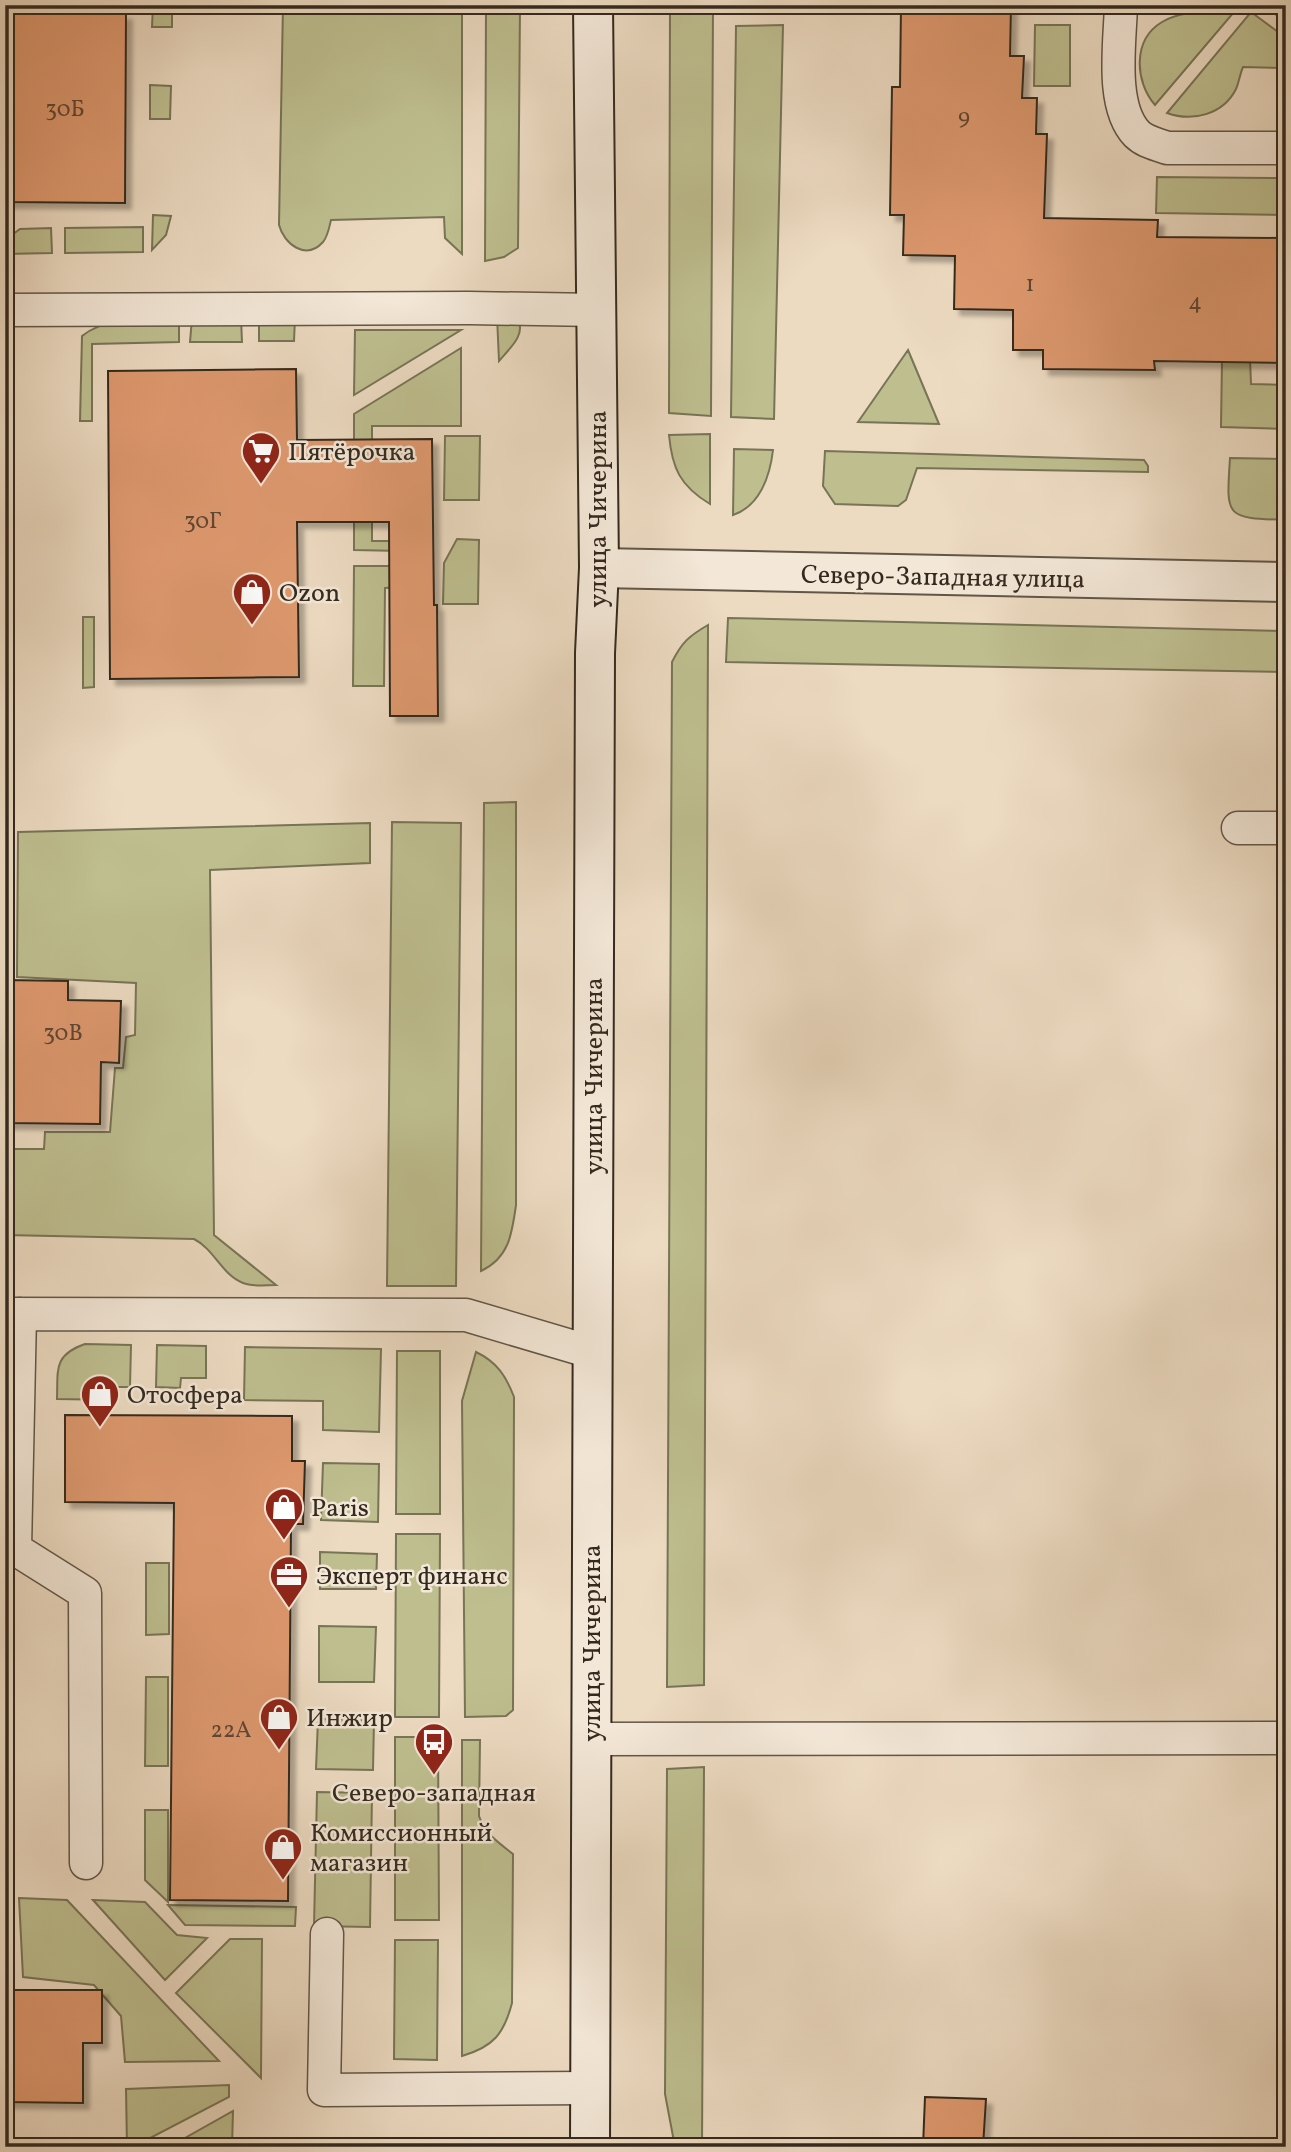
<svg xmlns="http://www.w3.org/2000/svg" width="1291" height="2152" viewBox="0 0 1291 2152" font-family="Vollkorn,serif">
  <style>
    .green { fill: #bebe8f; stroke: #787457; stroke-width: 2 }
    .building { fill: #de986e; stroke: #332a1f; stroke-width: 2; filter: url(#shadow) }
    .lines { fill: none; stroke-linecap: round; stroke-linejoin: round }
    .lane-casing { stroke: #615648; stroke-width: 35 }
    .street-casing { stroke: #615648; stroke-width: 42 }
    .secondary-casing { stroke: #332a1f; stroke-width: 42 }
    .lane { stroke: #f3e7d7; stroke-width: 32 }
    .street { stroke: #f3e7d7; stroke-width: 38 }
    .secondary { stroke: #f3e7d7; stroke-width: 38 }
    .labels { text-anchor: middle; stroke-width: 5; stroke-linejoin: round; paint-order: stroke }
    .number-label { font-size: 23px; fill: #5e4633 }
    .poi-label { font-size: 26px; fill: #332a1f; stroke: #f3e7d7; text-anchor: start }
    .street-label { font-size: 26px; fill: #332a1f; stroke: #f3e7d7 }
  </style>
  <defs>
    <filter id="shadow"><feDropShadow dx="6" dy="6" stdDeviation="2" flood-color="#0004"/></filter>
  </defs>
  <rect width="100%" height="100%" fill="#ecdac1"/>
  <filter id="stains"><feTurbulence type="fractalNoise" baseFrequency=".00286" numOctaves="4"/><feColorMatrix values="0 0 0 0 .2 0 0 0 0 .09 0 0 0 0 .02 0 0 0 .5 -.17"/></filter>
  <radialGradient id="worn" r=".72"><stop offset=".6" stop-color="#630" stop-opacity="0"/><stop offset="1" stop-color="#630" stop-opacity=".3"/></radialGradient>
  <path class="green" d="M 153,5 L 172,5 L 172,27 L 152,27 Z
    M 283,5 L 462,5 L 462,254 L 445,238 L 444,217 L 331,220 C 329,228 328,236 323,242 C 306,261 284,244 279,225 Z
    M 486,5 L 520,5 L 518,248 L 504,257 L 485,261 Z
    M 670,5 L 713,5 L 711,416 L 669,413 Z
    M 1194,5 L 1240,5 L 1155,105 C 1135,82 1132,40 1162,22 C 1171,16 1183,14 1193,12 Z
    M 1263,5 L 1286,5 L 1286,22 Z
    M 1251,12 L 1286,38 L 1286,68 L 1243,67 C 1240,74 1239,82 1236,89 C 1223,115 1192,122 1167,113 Z
    M 783,25 L 774,419 L 731,417 L 736,26 Z
    M 1035,25 L 1070,25 L 1070,86 L 1034,86 Z
    M 150,85 L 171,86 L 170,119 L 150,119 Z
    M 1157,177 L 1286,178 L 1286,215 L 1156,213 Z
    M 153,215 L 171,216 L 166,235 L 152,250 Z
    M 143,227 L 143,252 L 65,253 L 65,228 Z
    M 51,228 L 52,253 L 5,254 L 5,240 L 20,229 Z
    M 497,316 L 518,320 C 526,335 509,349 499,361 Z
    M 192,318 L 241,318 L 242,342 L 190,342 Z
    M 259,318 L 295,318 L 294,341 L 259,341 Z
    M 179,319 L 179,342 L 92,344 L 92,421 L 80,421 L 82,336 C 108,315 146,320 179,319 Z
    M 355,330 L 461,330 L 354,395 Z
    M 461,348 L 461,426 L 372,426 L 372,541 L 401,541 L 402,551 L 354,550 L 354,414 Z
    M 908,350 L 939,424 L 858,422 Z
    M 1222,359 L 1250,359 L 1251,384 L 1286,385 L 1286,429 L 1221,427 Z
    M 710,434 L 710,504 C 680,486 672,468 669,435 Z
    M 445,436 L 480,436 L 479,500 L 444,500 Z
    M 734,449 L 773,450 C 770,476 760,506 733,515 Z
    M 825,451 L 1144,460 L 1148,466 L 1148,472 L 917,468 L 906,500 L 898,506 L 835,504 L 823,486 Z
    M 1230,458 L 1286,459 L 1286,520 C 1225,518 1226,518 1230,458 Z
    M 457,539 L 479,540 L 478,604 L 443,604 L 444,563 Z
    M 354,566 L 402,566 L 401,587 L 385,588 L 384,686 L 353,686 Z
    M 83,617 L 94,617 L 94,687 L 83,688 Z
    M 728,618 L 1286,631 L 1286,672 L 726,662 Z
    M 708,625 L 704,1685 L 667,1687 L 672,662 C 682,642 689,636 708,625 Z
    M 516,802 L 516,1205 C 512,1234 509,1258 481,1271 L 484,803 Z
    M 392,822 L 461,823 L 456,1286 L 387,1286 Z
    M 370,823 L 370,863 L 210,870 L 214,1235 L 276,1285 C 265,1285 253,1287 243,1283 C 222,1275 214,1249 194,1239 L 5,1235 L 5,1149 L 44,1149 L 45,1132 L 110,1132 L 115,1068 L 123,1068 L 126,1037 L 135,1035 L 136,983 L 17,977 L 18,832 Z
    M 85,1344 L 131,1345 L 130,1387 L 116,1387 L 116,1400 L 57,1399 C 58,1370 53,1355 85,1344 Z
    M 157,1345 L 206,1346 L 206,1378 L 181,1378 L 180,1388 L 156,1387 Z
    M 245,1347 L 381,1349 L 379,1432 L 323,1430 L 323,1401 L 244,1400 Z
    M 397,1351 L 440,1351 L 440,1514 L 396,1514 Z
    M 476,1352 C 497,1362 506,1376 514,1397 L 513,1710 L 506,1716 L 465,1717 L 462,1401 Z
    M 323,1463 L 379,1464 L 378,1522 L 321,1520 Z
    M 396,1534 L 440,1534 L 439,1717 L 395,1717 Z
    M 320,1552 L 377,1554 L 376,1589 L 320,1589 Z
    M 146,1563 L 169,1563 L 169,1634 L 146,1635 Z
    M 319,1626 L 376,1627 L 374,1682 L 319,1682 Z
    M 146,1677 L 168,1677 L 168,1766 L 145,1766 Z
    M 318,1719 L 374,1720 L 373,1770 L 316,1769 Z
    M 395,1737 L 438,1737 L 439,1920 L 395,1920 Z
    M 462,1740 L 480,1740 L 479,1816 C 485,1834 499,1843 513,1854 L 512,2003 C 504,2034 493,2047 462,2056 Z
    M 704,1767 L 702,2147 L 675,2147 L 665,2094 L 667,1769 Z
    M 317,1792 L 372,1793 L 370,1927 L 314,1926 Z
    M 145,1810 L 168,1810 L 168,1902 L 145,1880 Z
    M 19,1898 L 67,1900 L 219,2061 L 125,2062 L 121,2016 L 94,1985 L 23,1977 Z
    M 93,1900 L 145,1902 L 177,1935 L 207,1938 L 165,1980 Z
    M 168,1905 L 296,1907 L 295,1926 L 185,1925 Z
    M 230,1939 L 262,1939 L 261,2078 L 176,1993 Z
    M 395,1940 L 438,1940 L 437,2060 L 394,2059 Z
    M 229,2085 L 229,2097 L 133,2147 L 127,2147 L 126,2089 Z
    M 233,2111 L 232,2147 L 169,2147 Z"/>
  <path class="building" d="M 5,5 L 62,5 L 61,13 L 126,14 L 125,203 L 5,202 Z
    M 901,5 L 1011,5 L 1010,56 L 1024,56 L 1022,98 L 1037,98 L 1036,134 L 1047,134 L 1044,218 L 1158,220 L 1157,237 L 1286,238 L 1286,363 L 1154,361 L 1155,370 L 1043,369 L 1043,350 L 1013,350 L 1013,310 L 954,309 L 955,256 L 903,255 L 904,215 L 890,215 L 892,87 L 900,87 Z
    M 296,369 L 297,440 L 432,439 L 434,605 L 437,605 L 438,716 L 390,716 L 389,522 L 297,522 L 299,677 L 110,679 L 108,371 Z
    M 5,980 L 68,981 L 68,1000 L 121,1001 L 119,1063 L 101,1062 L 100,1124 L 5,1123 Z
    M 65,1415 L 292,1416 L 292,1461 L 305,1461 L 303,1524 L 291,1524 L 288,1901 L 170,1900 L 174,1503 L 65,1502 Z
    M 5,1990 L 102,1990 L 102,2043 L 83,2043 L 83,2103 L 5,2102 Z
    M 925,2097 L 986,2099 L 983,2147 L 923,2147 Z"/>
  <g class="lines">
    <g class="lane-casing">
      <path id="lane" d="M 1121,5 C 1120,42 1110,106 1137,134 C 1145,142 1157,144 1167,148 L 1286,148
        M 5,310 L 469,308 L 597,310
        M 1238,828 L 1286,828
        M 5,1314 L 466,1315 L 591,1352
        M 20,1314 L 15,1549 L 85,1593 L 86,1863
        M 591,1739 L 1286,1738
        M 327,1934 L 324,2090 L 589,2088"/>
    </g>
    <g class="street-casing">
      <path id="street" d="M 599,568 L 1286,582"/>
    </g>
    <g class="secondary-casing">
      <path id="secondary" d="M 590,2147 L 595,653 L 599,568 L 593,5"/>
    </g>
    <use href="#lane" class="lane"/>
    <use href="#street" class="street"/>
    <use href="#secondary" class="secondary"/>
  </g>
  <defs>
    <g id="supermarket-pin" transform="scale(2.0125)"><path d="M0 17L-7.5 6A9.5 9.5 0 1 1 7.5 6Z" fill="#8f2418" stroke="#f3e7d7"/><path d="M-6-5.5h2.5l.6 2H6L4.5 2H-2.5L-4.4-4H-6ZM-1.5 3.2a1.3 1.3 0 1 0 .1 0ZM3 3.2a1.3 1.3 0 1 0 .1 0Z" fill="#fff"/></g>
    <g id="shop-pin" transform="scale(2.0125)"><path d="M0 17L-7.5 6A9.5 9.5 0 1 1 7.5 6Z" fill="#8f2418" stroke="#f3e7d7"/><path d="M-5-2.5h2.3a2.7 3.5 0 0 1 5.4 0H5L5.5 6h-11ZM-1.5-2.5h3a1.5 2.3 0 0 0-3 0Z" fill="#fff"/></g>
    <g id="office-pin" transform="scale(2.0125)"><path d="M0 17L-7.5 6A9.5 9.5 0 1 1 7.5 6Z" fill="#8f2418" stroke="#f3e7d7"/><path d="M-6-3h4V-5.5h4V-3h4V5H-6ZM-1-4.5V-3h2v-1.5ZM-6 0V1H6V0Z" fill="#fff"/></g>
    <g id="bus-pin" transform="scale(2.0125)"><path d="M0 17L-7.5 6A9.5 9.5 0 1 1 7.5 6Z" fill="#8f2418" stroke="#f3e7d7"/><path d="M-5-6H5V4H4V6H2V4H-2V6H-4V4H-5ZM-3.5-4V0h7V-4ZM-3.5 1.2v1.5H-2V1.2ZM2 1.2v1.5H3.5V1.2Z" fill="#fff"/></g>
  </defs>
  <g fill-rule="evenodd">
    <use href="#supermarket-pin" x="261" y="451"/>
    <use href="#shop-pin" x="252" y="592"/>
    <use href="#shop-pin" x="100" y="1394"/>
    <use href="#shop-pin" x="284" y="1507"/>
    <use href="#office-pin" x="289" y="1575"/>
    <use href="#shop-pin" x="279" y="1717"/>
    <use href="#bus-pin" x="434" y="1742"/>
    <use href="#shop-pin" x="283" y="1847"/>
  </g>
  <g class="labels">
    <g class="number-label">
      <text x="65" y="116">30Б</text>
      <text x="964" y="124">9</text>
      <text x="1030" y="291">1</text>
      <text x="1195" y="309">4</text>
      <text x="203" y="528">30Г</text>
      <text x="63" y="1040">30В</text>
      <text x="231" y="1737">22А</text>
    </g>
    <g class="poi-label">
      <text x="288" y="460">Пятёрочка</text>
      <text x="279" y="601">Ozon</text>
      <text x="127" y="1403">Отосфера</text>
      <text x="311" y="1516">Paris</text>
      <text x="316" y="1584">Эксперт финанс</text>
      <text x="306" y="1726">Инжир</text>
      <text x="434" y="1801" text-anchor="middle">Северо-западная</text>
      <text x="310" y="1841">Комиссионный<tspan x="310" dy="30">магазин</tspan></text>
    </g>
    <g class="street-label">
      <text transform="translate(597 509) rotate(-90)" y="9">улица Чичерина</text>
      <text transform="translate(943 576) rotate(1)" y="9">Северо-Западная улица</text>
      <text transform="translate(593 1076) rotate(-90)" y="9">улица Чичерина</text>
      <text transform="translate(591 1643) rotate(-90)" y="9">улица Чичерина</text>
    </g>
  </g>
  <rect width="1291" height="2152" fill="none" stroke="#ecdac1" stroke-width="28"/>
  <rect x="7" y="7" width="1277" height="2138" fill="none" stroke="#332a1f" stroke-width="3.5"/>
  <rect x="14" y="14" width="1263" height="2124" fill="none" stroke="#332a1f" stroke-width="2"/>
  <rect width="100%" height="100%" filter="url(#stains)"/>
  <rect width="100%" height="100%" fill="url(#worn)"/>
</svg>
